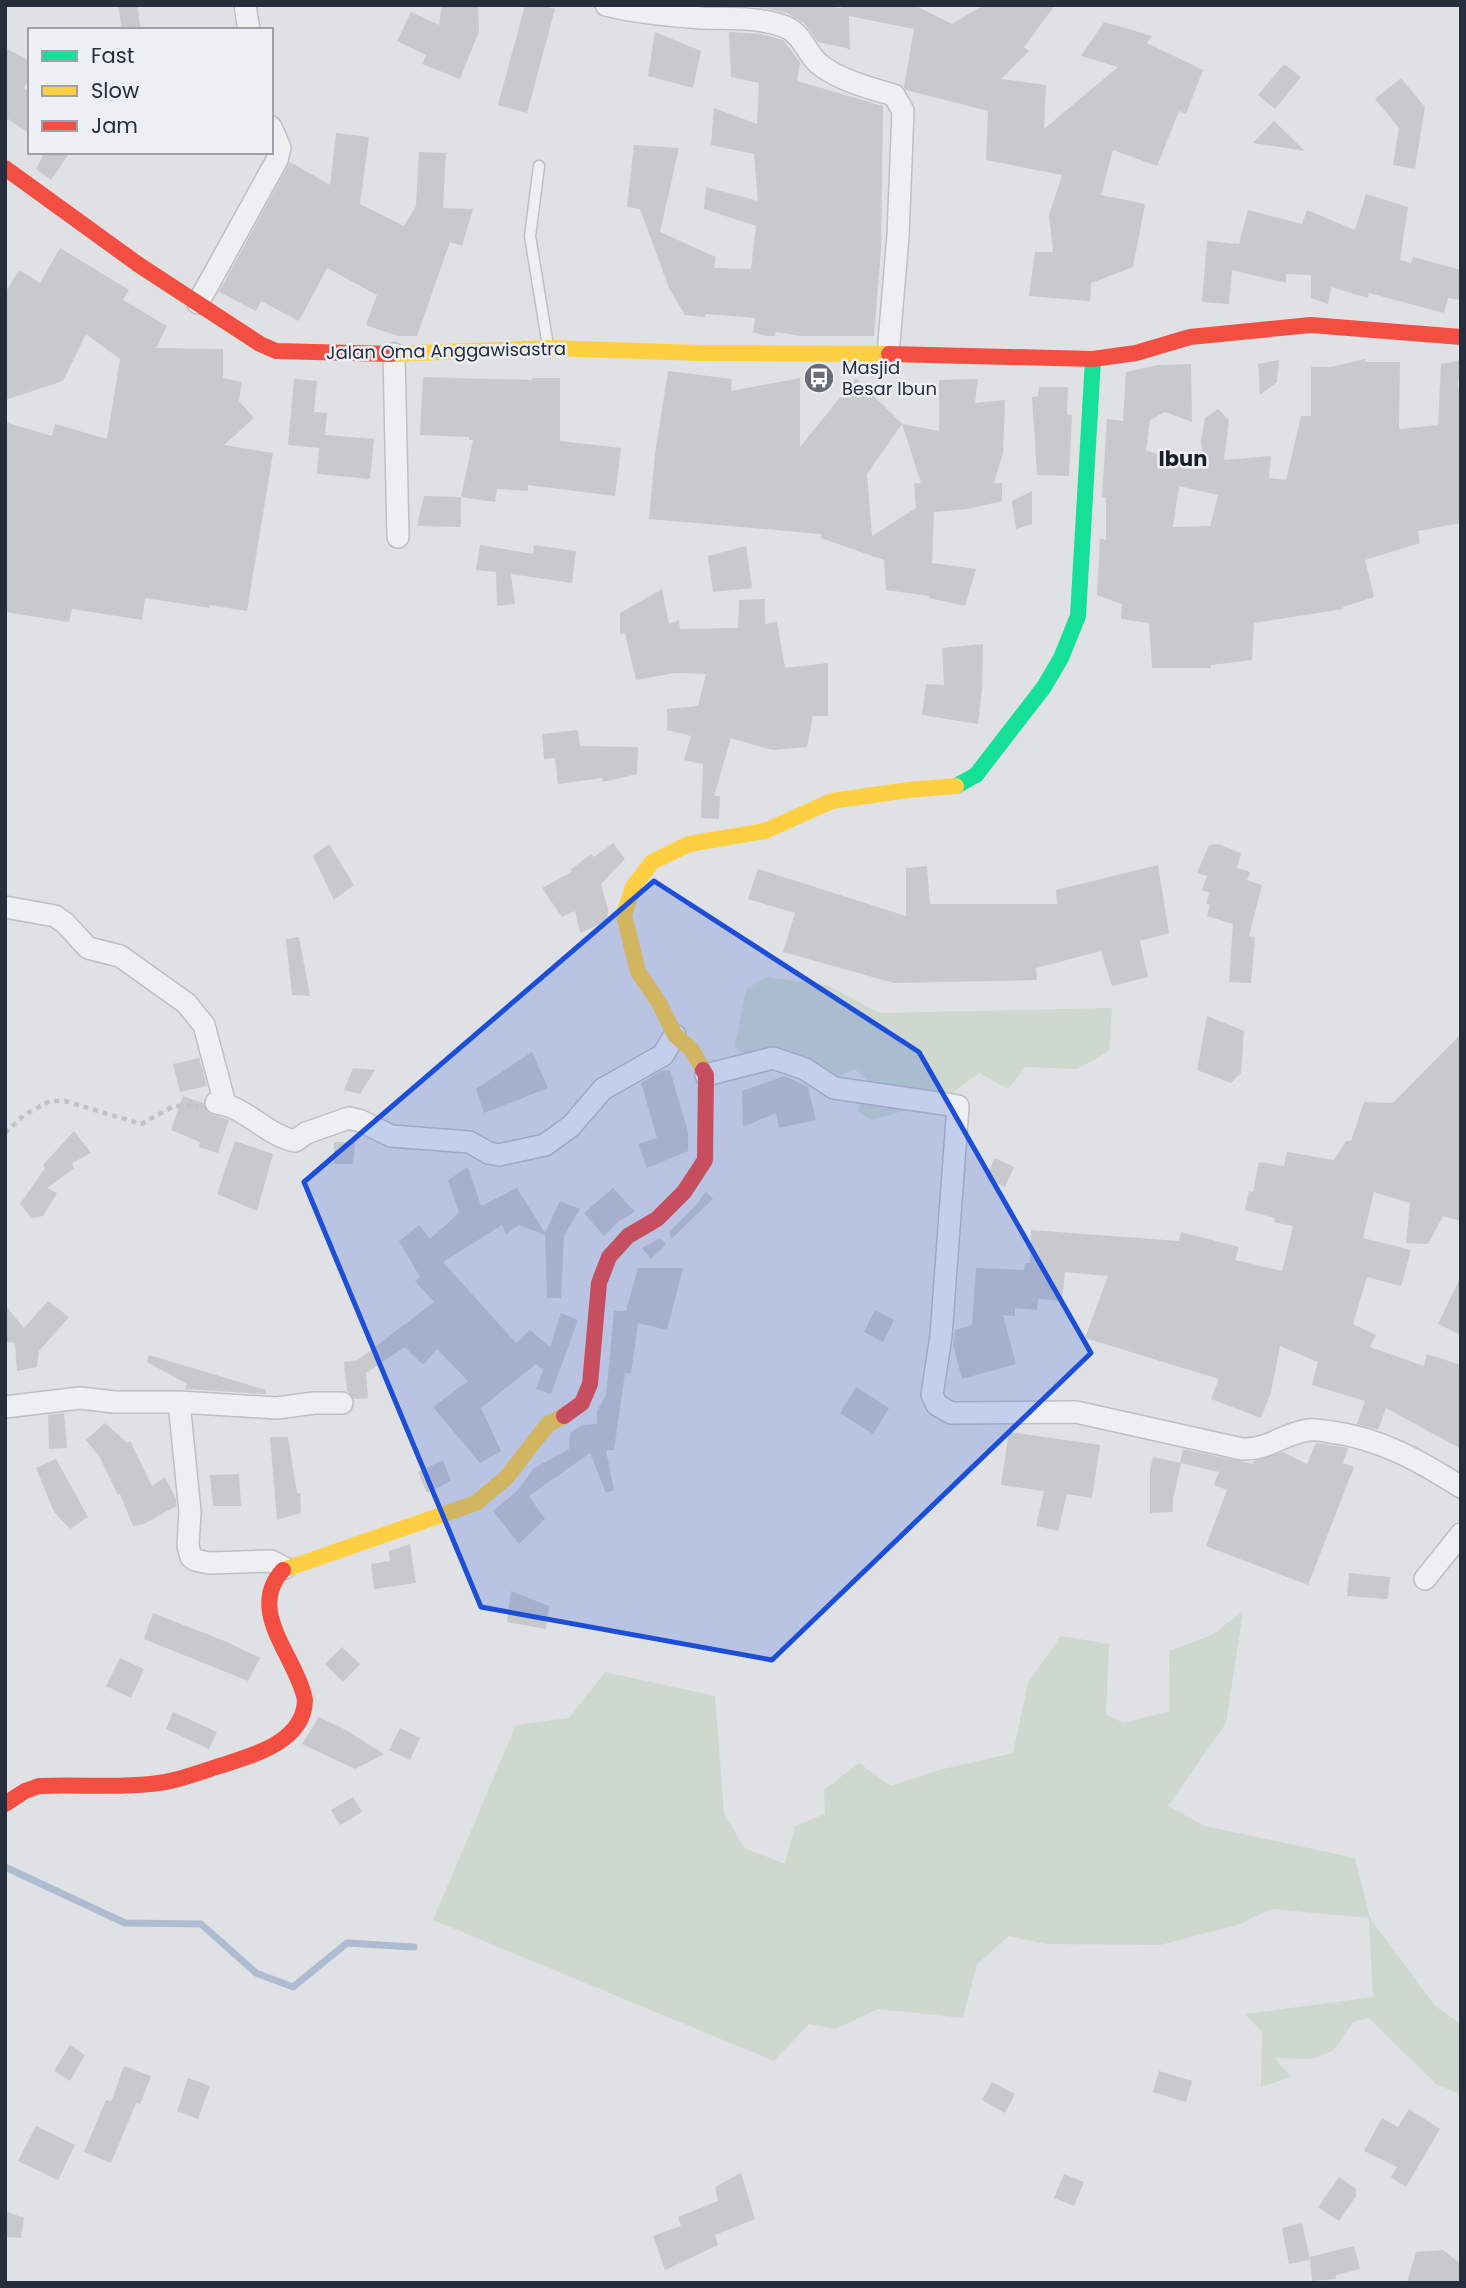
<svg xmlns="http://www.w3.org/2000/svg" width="1466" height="2288" viewBox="0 0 1466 2288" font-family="Poppins,sans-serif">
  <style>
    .green { fill: #ced8cf }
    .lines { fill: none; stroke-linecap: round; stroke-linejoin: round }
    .stream { stroke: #adbcd0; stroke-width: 7 }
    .building { fill: #c7c9cc; fill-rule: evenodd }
    .lane-casing { stroke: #bdbfc2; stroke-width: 13 }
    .street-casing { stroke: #bdbfc2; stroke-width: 24 }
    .path { stroke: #c1c2c7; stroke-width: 4.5; stroke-dasharray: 5 5; stroke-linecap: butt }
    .lane { stroke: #eeeff1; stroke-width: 10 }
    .street { stroke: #eeeff1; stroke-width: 21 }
    .fast { stroke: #16e098; stroke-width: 16 }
    .slow { stroke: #ffcf43; stroke-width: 16 }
    .jam { stroke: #f24e42; stroke-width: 16 }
    .marked { fill: #1d4ed8; fill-opacity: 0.2; stroke: #1d4ed8; stroke-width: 5; stroke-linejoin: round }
    .labels { text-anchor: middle; stroke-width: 5; stroke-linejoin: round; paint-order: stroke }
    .street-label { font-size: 18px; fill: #262d3d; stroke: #eceff4 }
    .poi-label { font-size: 18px; fill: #262d3d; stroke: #eceff4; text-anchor: start }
    .quarter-label { font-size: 21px; font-weight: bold; fill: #191f2d; stroke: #eceff4 }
  </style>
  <rect width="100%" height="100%" fill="#dfe1e4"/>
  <path class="green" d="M 768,977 L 829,986 L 879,1013 L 1112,1008 L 1109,1051 L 1077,1069 L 1025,1067 L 1008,1089 L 979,1073 L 943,1100 L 871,1120 L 858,1111 L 867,1080 L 855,1069 L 820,1085 L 743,1055 L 735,1046 L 746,989 Z
    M 1243,1611 L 1226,1723 L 1168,1806 L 1205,1826 L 1355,1858 L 1370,1918 L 1435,2006 L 1461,2024 L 1461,2094 L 1437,2085 L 1369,2018 L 1353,2022 L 1333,2051 L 1311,2059 L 1275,2058 L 1291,2077 L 1261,2087 L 1262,2032 L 1245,2014 L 1373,1997 L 1369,1918 L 1272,1909 L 1237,1925 L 1160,1945 L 1046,1944 L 1009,1936 L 977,1964 L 963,2018 L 878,2009 L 835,2029 L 809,2024 L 774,2061 L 433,1920 L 516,1725 L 569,1718 L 605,1672 L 715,1696 L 724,1813 L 744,1848 L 785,1864 L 795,1826 L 825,1814 L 824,1790 L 859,1763 L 891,1786 L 939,1770 L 1013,1753 L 1028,1683 L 1061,1636 L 1109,1644 L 1106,1714 L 1123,1723 L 1170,1711 L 1169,1651 L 1212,1635 Z"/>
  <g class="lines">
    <path class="stream" d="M 5,1867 L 125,1923 L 201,1924 L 256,1973 L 293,1987 L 347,1943 L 414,1947"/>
  </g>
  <path class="building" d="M 118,5 L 137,5 L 141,30 L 122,30 Z
    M 442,5 L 478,5 L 479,31 L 460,79 L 422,64 L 426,55 L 397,41 L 411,12 L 439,25 Z
    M 525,5 L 541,5 L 555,9 L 527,113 L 498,105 Z
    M 727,5 L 819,5 L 841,8 L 841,5 L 914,5 L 952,24 L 984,5 L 1055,5 L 1024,47 L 1029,51 L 1001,79 L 1046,85 L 1044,129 L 1118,67 L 1081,56 L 1104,22 L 1152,36 L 1147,43 L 1203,70 L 1186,114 L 1179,111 L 1157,166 L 1113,150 L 1101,195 L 1145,204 L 1133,267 L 1091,283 L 1090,301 L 1029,296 L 1035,252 L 1053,252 L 1049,215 L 1062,175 L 986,160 L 988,111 L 906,90 L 904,87 L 914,29 L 849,16 L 850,49 L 818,42 L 805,24 L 787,13 L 765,8 Z
    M 655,32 L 701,51 L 693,88 L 648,76 Z
    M 729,32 L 761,34 L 783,40 L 800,62 L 797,81 L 883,106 L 881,249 L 874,336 L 801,336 L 776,332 L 775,336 L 766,336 L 753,332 L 755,318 L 706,314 L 705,317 L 685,315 L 669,288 L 640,209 L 627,207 L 634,145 L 679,148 L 660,232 L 716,257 L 714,268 L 751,269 L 756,226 L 704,209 L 706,187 L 758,201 L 754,154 L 711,145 L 714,108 L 757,124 L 759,83 L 731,77 Z
    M 5,48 L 30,61 L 30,77 L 24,88 L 30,92 L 30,134 L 8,119 L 5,124 Z
    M 1284,64 L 1301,77 L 1275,109 L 1258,95 Z
    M 1401,78 L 1425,107 L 1415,169 L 1393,165 L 1399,128 L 1375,99 Z
    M 1274,121 L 1305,151 L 1253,143 Z
    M 336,133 L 369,137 L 360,204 L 404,226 L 416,206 L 419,152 L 446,153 L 443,208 L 473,209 L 462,246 L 450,242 L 417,336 L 398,336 L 366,325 L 377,295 L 327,268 L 299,321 L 261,301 L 256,311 L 219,292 L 290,162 L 330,185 Z
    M 45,152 L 70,152 L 51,180 L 36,169 Z
    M 1366,194 L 1408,207 L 1400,260 L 1411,263 L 1413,257 L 1461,270 L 1461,300 L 1448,298 L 1444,313 L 1369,293 L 1368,298 L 1331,287 L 1328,304 L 1311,298 L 1311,275 L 1286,274 L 1286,283 L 1232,270 L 1229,304 L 1202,302 L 1207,241 L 1239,244 L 1248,210 L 1302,224 L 1307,210 L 1355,230 Z
    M 60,248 L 129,290 L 123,300 L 167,326 L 156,348 L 223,349 L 223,378 L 242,382 L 239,401 L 254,418 L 224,445 L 273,453 L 247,611 L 210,605 L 210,608 L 145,598 L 142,620 L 72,609 L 69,622 L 5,612 L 5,422 L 52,436 L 55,424 L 107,439 L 120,359 L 86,334 L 63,381 L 5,400 L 5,293 L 19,270 L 40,283 Z
    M 1365,359 L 1365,362 L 1400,362 L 1399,429 L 1438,425 L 1441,364 L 1461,360 L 1458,386 L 1461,387 L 1461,523 L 1418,531 L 1420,543 L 1365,560 L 1374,597 L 1343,607 L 1343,609 L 1254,623 L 1252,660 L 1211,665 L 1211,668 L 1152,668 L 1149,623 L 1121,619 L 1122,604 L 1097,595 L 1100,538 L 1106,540 L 1106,498 L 1102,497 L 1107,419 L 1123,421 L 1126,372 L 1158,365 L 1191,364 L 1192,422 L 1165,412 L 1150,420 L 1146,451 L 1203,465 L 1201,440 L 1205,418 L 1218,409 L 1229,420 L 1224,460 L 1271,456 L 1269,478 L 1286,480 L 1301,416 L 1311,416 L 1311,367 L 1331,367 ZM 1179,486 L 1218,495 L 1210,526 L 1173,527 Z
    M 1279,360 L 1277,382 L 1260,395 L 1258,364 Z
    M 668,371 L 732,379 L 731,391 L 800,378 L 800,447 L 856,378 L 902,424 L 939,431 L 939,380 L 978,379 L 975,403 L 1005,400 L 1003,453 L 994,483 L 1002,483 L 1002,501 L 968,509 L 934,512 L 932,563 L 976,569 L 965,606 L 929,598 L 929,596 L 886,590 L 884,560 L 821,538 L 821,534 L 649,519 L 655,454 ZM 902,424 L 921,483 L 914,483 L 916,508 L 872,536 L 867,474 Z
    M 423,377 L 532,380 L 532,378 L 560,378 L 560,441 L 621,448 L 615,496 L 528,485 L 528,491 L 497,489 L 495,502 L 461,497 L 473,440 L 469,440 L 469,437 L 420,435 Z
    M 294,379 L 317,381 L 314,412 L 327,413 L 325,435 L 374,439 L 370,479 L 317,474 L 319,448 L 288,445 Z
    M 1039,387 L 1068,387 L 1067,414 L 1072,415 L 1069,476 L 1037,475 L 1032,397 L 1038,396 Z
    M 1032,491 L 1032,524 L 1016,529 L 1012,501 Z
    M 424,496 L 461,497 L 461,527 L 417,526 Z
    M 480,545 L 533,554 L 534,545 L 576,551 L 572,583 L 511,574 L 515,604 L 497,606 L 496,572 L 476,570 Z
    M 746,546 L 752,588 L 713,592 L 708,556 Z
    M 662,589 L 669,624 L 679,620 L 680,629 L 738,628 L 739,600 L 765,599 L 765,624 L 777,622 L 785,668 L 828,663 L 828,716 L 813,716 L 807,747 L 772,750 L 731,738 L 714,796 L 720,796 L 719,819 L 701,818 L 703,764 L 684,760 L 691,736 L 667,730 L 667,709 L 698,706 L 706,674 L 675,673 L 636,680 L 625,633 L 620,634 L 620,613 Z
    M 983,644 L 982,689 L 978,724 L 922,715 L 926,684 L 944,685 L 942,648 Z
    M 578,730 L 580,746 L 638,747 L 637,774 L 603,782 L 602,778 L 558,784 L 555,758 L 544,759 L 542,734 Z
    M 613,843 L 625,859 L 601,884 L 608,909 L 607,921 L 580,933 L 575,911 L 562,917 L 542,888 L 572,872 L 570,870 L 591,854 L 594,857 Z
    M 329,844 L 354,885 L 334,900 L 313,856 Z
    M 1218,844 L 1241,853 L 1237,868 L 1250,872 L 1247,880 L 1262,885 L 1249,936 L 1255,937 L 1251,983 L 1229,982 L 1233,924 L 1207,916 L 1210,905 L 1206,903 L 1210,893 L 1202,890 L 1207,876 L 1197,873 L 1209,845 Z
    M 1158,865 L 1169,933 L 1140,941 L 1148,977 L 1112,986 L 1101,951 L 1036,968 L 1037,980 L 894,983 L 783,952 L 795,913 L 748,899 L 758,869 L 906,916 L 906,868 L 927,866 L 930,904 L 1057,904 L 1056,890 Z
    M 299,937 L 310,996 L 292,995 L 286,939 Z
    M 1207,1016 L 1244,1031 L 1241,1073 L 1231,1083 L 1197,1070 Z
    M 1461,1034 L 1461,1221 L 1443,1216 L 1428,1244 L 1406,1243 L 1410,1203 L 1374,1192 L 1363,1238 L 1411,1250 L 1401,1286 L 1367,1277 L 1353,1324 L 1376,1335 L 1370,1347 L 1424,1366 L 1427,1354 L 1461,1365 L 1461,1449 L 1386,1408 L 1378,1430 L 1357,1424 L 1365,1401 L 1312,1385 L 1318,1362 L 1280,1346 L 1271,1392 L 1261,1418 L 1211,1399 L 1219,1379 L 1085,1338 L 1108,1276 L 1065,1272 L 1062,1301 L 1038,1299 L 1037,1310 L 1015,1308 L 1015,1316 L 1003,1315 L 1016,1364 L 962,1379 L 953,1345 L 955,1330 L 972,1325 L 976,1268 L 1024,1270 L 1025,1263 L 1030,1263 L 1031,1230 L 1179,1241 L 1181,1232 L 1239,1247 L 1235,1260 L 1282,1271 L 1293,1226 L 1274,1222 L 1275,1218 L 1245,1210 L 1249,1191 L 1253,1192 L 1259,1162 L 1284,1166 L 1287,1152 L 1334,1160 L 1346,1141 L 1351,1141 L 1364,1102 L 1393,1103 Z
    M 532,1052 L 548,1088 L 484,1113 L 476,1089 Z
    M 199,1058 L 207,1086 L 180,1092 L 173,1064 Z
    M 353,1068 L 375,1070 L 360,1094 L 344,1090 Z
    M 670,1070 L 688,1132 L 688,1151 L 647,1168 L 638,1144 L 657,1138 L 641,1083 L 661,1071 Z
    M 785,1076 L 808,1087 L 816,1120 L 779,1128 L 776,1113 L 743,1127 L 742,1091 Z
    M 183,1096 L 203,1103 L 208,1113 L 229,1120 L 218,1153 L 199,1147 L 200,1142 L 171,1130 Z
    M 74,1131 L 91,1153 L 72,1163 L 74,1168 L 47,1188 L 57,1193 L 43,1216 L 32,1218 L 20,1204 L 45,1168 L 43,1165 Z
    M 235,1141 L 273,1154 L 257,1211 L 217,1194 Z
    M 334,1142 L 355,1142 L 353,1164 L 334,1164 Z
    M 995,1158 L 1014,1167 L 1005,1187 L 986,1178 Z
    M 468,1167 L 481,1206 L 517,1188 L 545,1233 L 560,1201 L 580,1209 L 564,1236 L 561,1298 L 547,1298 L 545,1235 L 519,1225 L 506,1234 L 502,1225 L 443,1262 L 516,1343 L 530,1330 L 550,1347 L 561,1313 L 578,1320 L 551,1394 L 536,1389 L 543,1370 L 536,1364 L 481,1408 L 501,1451 L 480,1463 L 433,1407 L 468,1381 L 437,1349 L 423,1365 L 405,1347 L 366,1373 L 368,1398 L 354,1399 L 347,1391 L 344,1362 L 358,1360 L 434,1302 L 415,1281 L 420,1277 L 399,1241 L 419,1225 L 430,1239 L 459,1213 L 448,1180 Z
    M 613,1188 L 635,1212 L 619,1221 L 604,1236 L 584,1213 Z
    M 706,1191 L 713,1199 L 671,1239 L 669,1232 L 697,1204 Z
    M 660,1238 L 666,1244 L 651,1259 L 642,1248 Z
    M 638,1268 L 683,1268 L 667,1330 L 638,1323 L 631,1374 L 625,1373 L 614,1450 L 606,1450 L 614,1490 L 606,1493 L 590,1453 L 529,1496 L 545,1519 L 519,1544 L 493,1511 L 517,1491 L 534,1468 L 569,1449 L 570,1433 L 582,1425 L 597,1424 L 597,1411 L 606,1395 L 614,1311 L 626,1311 Z
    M 1461,1276 L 1461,1335 L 1438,1324 Z
    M 48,1301 L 69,1317 L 39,1351 L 37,1367 L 17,1371 L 15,1343 L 5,1342 L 5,1305 L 24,1328 Z
    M 875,1310 L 894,1320 L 883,1342 L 864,1332 Z
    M 149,1355 L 266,1390 L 266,1394 L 185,1389 L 187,1384 L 147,1362 Z
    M 856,1387 L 889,1408 L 873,1434 L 840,1413 Z
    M 64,1413 L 67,1448 L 49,1449 L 48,1415 Z
    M 105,1423 L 127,1443 L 130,1441 L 152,1486 L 165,1477 L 176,1499 L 176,1506 L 144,1524 L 133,1526 L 120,1494 L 118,1495 L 99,1456 L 86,1440 Z
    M 1009,1432 L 1100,1445 L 1092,1498 L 1067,1494 L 1058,1531 L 1036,1526 L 1044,1491 L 1001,1485 Z
    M 270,1437 L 288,1437 L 297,1493 L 300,1493 L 301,1513 L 277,1520 Z
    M 1316,1443 L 1348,1448 L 1343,1463 L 1354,1467 L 1308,1585 L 1206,1546 L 1227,1490 L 1214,1485 L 1219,1472 L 1180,1463 L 1183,1449 L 1253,1464 L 1254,1461 L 1283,1452 L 1307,1464 Z
    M 1153,1457 L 1181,1463 L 1173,1499 L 1173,1512 L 1150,1513 L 1150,1469 Z
    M 56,1459 L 88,1517 L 70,1529 L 54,1512 L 36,1468 Z
    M 443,1460 L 451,1481 L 427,1493 L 418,1472 Z
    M 239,1474 L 241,1506 L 213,1506 L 210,1475 Z
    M 410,1544 L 416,1583 L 374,1589 L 371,1564 L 390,1561 L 389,1551 Z
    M 1349,1573 L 1390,1577 L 1388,1599 L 1347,1596 Z
    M 511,1591 L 549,1606 L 546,1629 L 507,1622 Z
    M 153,1613 L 227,1642 L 260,1658 L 248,1681 L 144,1639 Z
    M 342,1647 L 360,1664 L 343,1682 L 325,1664 Z
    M 120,1658 L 144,1669 L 131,1698 L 106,1686 Z
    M 173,1712 L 217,1732 L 209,1749 L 166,1729 Z
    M 319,1717 L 346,1730 L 384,1754 L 355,1769 L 302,1744 Z
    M 400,1728 L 420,1738 L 410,1760 L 389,1750 Z
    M 353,1797 L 362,1812 L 340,1825 L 331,1810 Z
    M 70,2045 L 85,2055 L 70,2081 L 54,2071 Z
    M 124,2066 L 151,2076 L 140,2104 L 136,2103 L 111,2163 L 84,2152 L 106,2100 L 111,2102 Z
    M 1159,2071 L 1192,2081 L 1186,2102 L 1153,2092 Z
    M 188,2078 L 210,2086 L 198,2119 L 177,2111 Z
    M 992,2082 L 1015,2094 L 1005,2113 L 982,2100 Z
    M 1409,2109 L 1440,2129 L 1406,2187 L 1391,2177 L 1397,2167 L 1364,2151 L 1382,2118 L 1398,2127 Z
    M 36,2126 L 75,2145 L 58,2180 L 18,2161 Z
    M 741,2173 L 755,2219 L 715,2235 L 718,2245 L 665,2270 L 653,2236 L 681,2226 L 678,2217 L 718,2201 L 715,2187 Z
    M 1064,2174 L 1084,2182 L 1074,2206 L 1054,2198 Z
    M 1339,2177 L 1356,2189 L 1356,2196 L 1339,2221 L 1318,2207 Z
    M 5,2211 L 24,2218 L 21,2238 L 5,2237 Z
    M 1302,2223 L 1310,2260 L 1289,2264 L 1282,2228 Z
    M 1354,2246 L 1360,2269 L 1336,2275 L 1336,2279 L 1312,2281 L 1310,2257 Z
    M 1443,2250 L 1461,2264 L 1461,2283 L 1407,2283 L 1416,2252 Z"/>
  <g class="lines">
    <g class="lane-casing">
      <path id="lane" d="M 539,166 L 530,236 L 548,346"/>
    </g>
    <g class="street-casing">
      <path id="street" d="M 245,5 L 249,30
        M 606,5 C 637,13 671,16 703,18 C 728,19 758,17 783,26 C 803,33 805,52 819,64 C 839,80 869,88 894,95 L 903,111 L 898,236 L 888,354
        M 198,303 L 277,160 L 280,148 L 271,127
        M 394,354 L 398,537
        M 5,907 L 55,916 L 65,923 L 88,948 L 120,956 L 186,1003 L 204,1025 L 225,1104
        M 706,1075 L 773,1058 L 805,1069 L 834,1088 L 958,1106 L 941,1336 L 932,1395 L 937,1405 L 951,1413 L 1076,1412 L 1242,1449 C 1269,1450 1284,1433 1309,1430 C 1316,1429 1324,1431 1331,1432 C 1379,1438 1420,1461 1461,1487
        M 216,1103 C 245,1106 266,1135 295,1141 L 306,1133 L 349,1118 L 361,1121 L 391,1136 L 469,1142 L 489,1153 L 499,1155 L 545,1145 L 571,1126 L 603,1089 L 663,1055 L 675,1035
        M 179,1402 L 277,1408 L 314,1403 L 342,1403
        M 5,1407 L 80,1398 L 114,1402 L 179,1402 L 190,1512 L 188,1546 L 191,1557 L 195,1560 L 209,1563 L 271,1561 L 285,1568
        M 1425,1579 L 1461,1534"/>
    </g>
    <path class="path" d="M 5,1133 L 24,1115 L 50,1101 L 65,1101 L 141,1124 L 174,1106 L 198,1106"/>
    <use href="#lane" class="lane"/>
    <use href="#street" class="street"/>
    <path class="fast" d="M 956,786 L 976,775 L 1044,687 L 1061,658 L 1078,616 L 1093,359"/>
    <path class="slow" d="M 391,354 L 549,348 L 699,353 L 889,354
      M 703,1070 L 692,1050 L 675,1035 L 658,1001 L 638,972 L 624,915 L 633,887 L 652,862 L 689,844 L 765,831 L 832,801 L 908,790 L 956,786
      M 283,1570 L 476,1503 L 506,1478 L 548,1424 L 564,1416"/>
    <path class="jam" d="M 5,168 L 139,265 L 260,344 L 276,351 L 391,354
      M 889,354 L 1093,359 L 1136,353 L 1190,337 L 1311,325 L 1461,337
      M 564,1416 L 582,1403 L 590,1384 L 599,1283 L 609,1257 L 628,1236 L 657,1219 L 684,1192 L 705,1160 L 706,1075 L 703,1070
      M 5,1804 L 25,1791 L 39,1786 C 76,1784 114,1788 151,1784 C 173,1782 192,1775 213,1768 C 246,1757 304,1745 305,1700 C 297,1657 245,1611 283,1570"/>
  </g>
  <path class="marked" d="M 654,881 L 919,1052 L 1091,1353 L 772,1660 L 481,1607 L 304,1182 Z"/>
  <defs>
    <g id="bus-disc" transform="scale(1.575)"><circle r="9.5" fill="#676c77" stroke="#eceff4"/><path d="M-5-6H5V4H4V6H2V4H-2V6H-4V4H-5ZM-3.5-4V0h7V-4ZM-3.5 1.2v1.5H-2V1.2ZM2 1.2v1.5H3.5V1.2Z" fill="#fff"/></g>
  </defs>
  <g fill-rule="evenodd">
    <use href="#bus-disc" x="819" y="378"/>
  </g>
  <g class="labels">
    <g class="street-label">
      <text transform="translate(446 351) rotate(-1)" y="6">Jalan Oma Anggawisastra</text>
    </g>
    <g class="poi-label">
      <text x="842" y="374">Masjid<tspan x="842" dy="21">Besar Ibun</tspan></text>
    </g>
    <g class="quarter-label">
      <text x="1183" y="466">Ibun</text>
    </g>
  </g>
  <rect width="1466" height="2288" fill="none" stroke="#262d3d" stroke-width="14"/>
  <rect x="28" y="28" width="245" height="126" fill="#eceff4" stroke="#9da1ab" stroke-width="2"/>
  <rect x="42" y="51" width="35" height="10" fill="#16e098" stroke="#9da1ab" stroke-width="2"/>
  <text x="91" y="63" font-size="21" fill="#262d3d">Fast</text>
  <rect x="42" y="86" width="35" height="10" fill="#ffcf43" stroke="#9da1ab" stroke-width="2"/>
  <text x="91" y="98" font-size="21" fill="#262d3d">Slow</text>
  <rect x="42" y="121" width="35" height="10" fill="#f24e42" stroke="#9da1ab" stroke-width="2"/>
  <text x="91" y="133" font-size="21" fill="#262d3d">Jam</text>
</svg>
